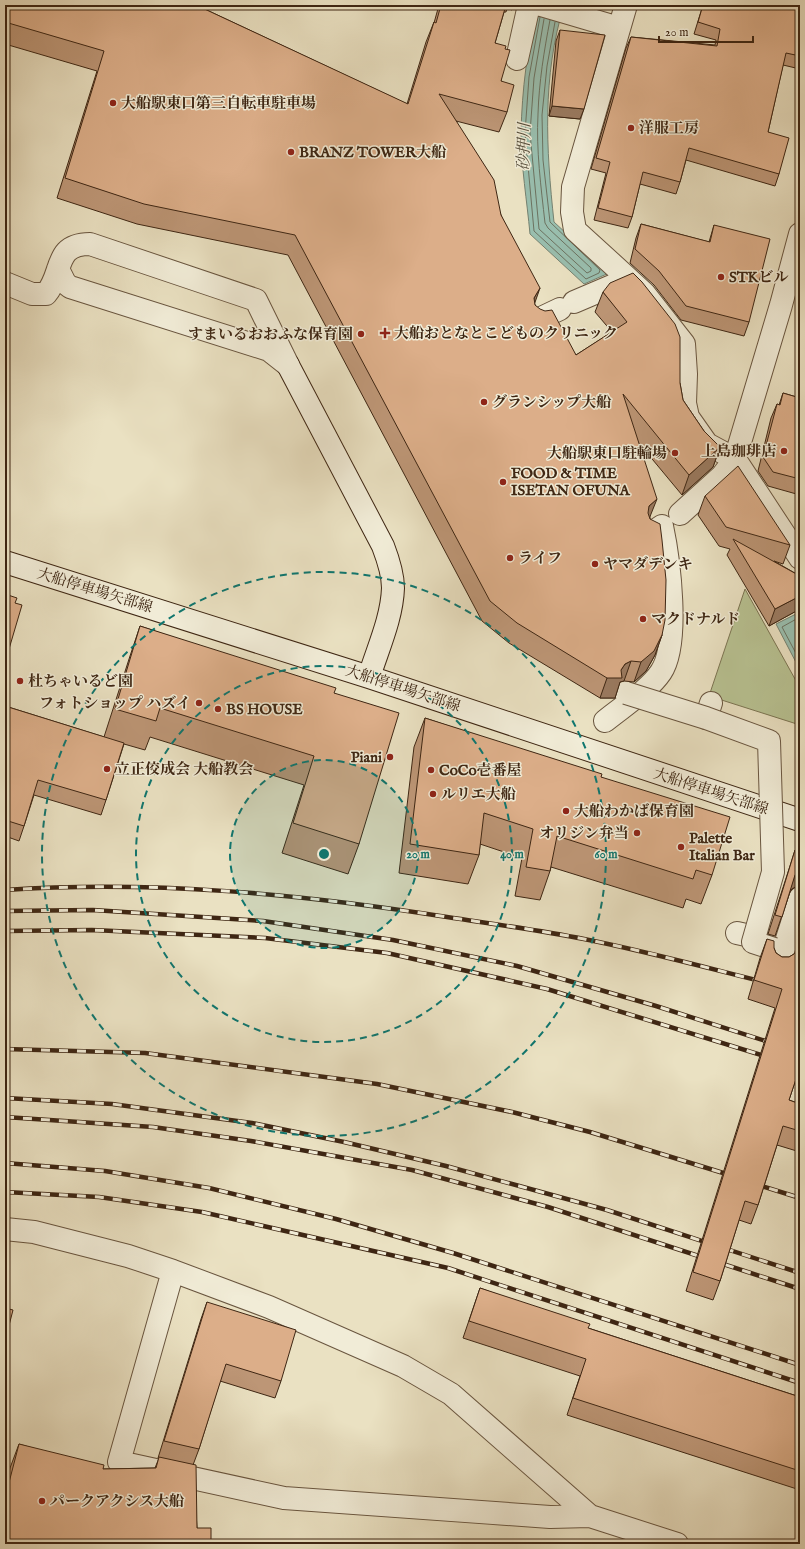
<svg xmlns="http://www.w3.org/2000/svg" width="805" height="1549" viewBox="0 0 805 1549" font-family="'IM FELL English','Noto Serif JP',serif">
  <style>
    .green { fill: #b8c292; stroke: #7b7452 }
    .water { fill: #99beae; stroke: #758170 }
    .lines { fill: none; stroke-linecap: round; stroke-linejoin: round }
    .shore { stroke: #6c7260; stroke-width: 1 }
    .street-casing { stroke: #69553f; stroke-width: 24 }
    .secondary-casing { stroke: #3e2613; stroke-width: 24 }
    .street { stroke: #f1ecd7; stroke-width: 22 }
    .secondary { stroke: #f1ecd7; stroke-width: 22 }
    .rail-casing { stroke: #3e2613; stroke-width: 4.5 }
    .rail { stroke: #f1ecd7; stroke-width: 3; stroke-dasharray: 9; stroke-linecap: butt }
    .street-bridge-casing { stroke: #69553f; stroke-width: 24; stroke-linecap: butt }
    .street-bridge { stroke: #f1ecd7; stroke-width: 22 }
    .wall { fill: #bd9676; stroke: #3e2613 }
    .shaded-wall { fill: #9a7a60; stroke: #3e2613 }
    .building { fill: #dcae89; stroke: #3e2613 }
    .ring { fill: none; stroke: #0f766e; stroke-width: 2; stroke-dasharray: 7 5 }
    .poi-dot { fill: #8f2418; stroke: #f1ecd7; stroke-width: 1.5 }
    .labels { text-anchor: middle; stroke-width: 3; stroke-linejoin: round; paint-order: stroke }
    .poi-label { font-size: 15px; font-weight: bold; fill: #3e2613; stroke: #f1ecd7; text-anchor: start }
    .street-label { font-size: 15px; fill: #3e2613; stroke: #f1ecd7 }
    .water-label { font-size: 16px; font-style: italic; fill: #554c3a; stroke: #f1ecd7 }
    .centre { fill: #0f766e; stroke: #f1ecd7; stroke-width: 2 }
    .ring-label { font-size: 12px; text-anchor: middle; font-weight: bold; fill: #0f766e; stroke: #f1ecd7; stroke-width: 3; stroke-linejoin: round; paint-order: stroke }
  </style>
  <rect width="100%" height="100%" fill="#eae1c2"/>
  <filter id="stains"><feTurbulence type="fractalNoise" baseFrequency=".005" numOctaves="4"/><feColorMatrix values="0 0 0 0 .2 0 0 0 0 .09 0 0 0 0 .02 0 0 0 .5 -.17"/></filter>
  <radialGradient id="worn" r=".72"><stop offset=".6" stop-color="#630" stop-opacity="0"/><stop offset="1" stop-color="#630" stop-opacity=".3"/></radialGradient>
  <path class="green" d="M 745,589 L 800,688 L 800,725 L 709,696 Z"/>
  <path class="water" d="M 539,5 L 564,5 C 542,77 546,148 554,222 L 609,273 L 584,284 L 530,234 C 527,201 521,166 521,133 C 522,90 527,46 539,5 Z
    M 800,612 L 800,670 L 776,624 Z"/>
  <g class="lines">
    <path class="shore" d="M 540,17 L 529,77 L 525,133 L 534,231 L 586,279 L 599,273 L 600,270 L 550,222 L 543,160 L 542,115 L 547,66 L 555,22
      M 544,19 L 534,78 L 530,133 L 539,229 L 587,273 L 591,271 L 591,268 L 548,228 L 545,223 C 541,187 536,150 538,114 C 539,82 544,51 550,20
      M 800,617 L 782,627 L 800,661"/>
    <g class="street-casing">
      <path id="street" d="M 541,5 L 619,28
        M 626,5 L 573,187 L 572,212 L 575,230 L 644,293 L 684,344 L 686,374 L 685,403 L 688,417 L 707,444 L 735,459 L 800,558
        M 517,59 L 529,5
        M 58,269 L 65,283 L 70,287 L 269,350 L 288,365
        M 5,283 L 32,294 L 46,294 C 64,273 53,244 90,244 L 256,300 L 288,365
        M 574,302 L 628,279
        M 539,319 L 560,309
        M 680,514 L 722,476 L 735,459 L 781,305 L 800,234
        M 706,718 L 711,703
        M 605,721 C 622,707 649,690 661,672 C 680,644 669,559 662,526 L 653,532
        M 737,933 L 755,937
        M 779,964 L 800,898
        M 5,1229 L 34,1232 L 128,1256 L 173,1271 L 269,1307 L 403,1366 L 451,1394 L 590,1516 L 677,1544
        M 173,1271 L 119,1462 L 284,1498 L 550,1517 L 590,1516"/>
    </g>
    <g class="secondary-casing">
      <path id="secondary" d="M 288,365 L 383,546 C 388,559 393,573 393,588 C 392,618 378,648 369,677
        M 5,562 L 369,677 L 800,820"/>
    </g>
    <use href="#street" class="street"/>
    <use href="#secondary" class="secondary"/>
    <g class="rail-casing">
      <path id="rail" d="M 5,890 C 153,880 301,894 447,917 C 493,924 539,930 584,939 C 645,951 704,967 764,982
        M 5,911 L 93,910 L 263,921 L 393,940 L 517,966 L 656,1006 L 775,1044
        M 5,931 L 92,930 L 265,938 L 387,953 L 547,989 L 771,1058
        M 5,1049 L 145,1053 L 377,1084 L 512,1112 L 590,1132 L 733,1176
        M 5,1098 L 112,1104 L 252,1123 L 344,1142 L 446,1166 L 607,1210 L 800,1273
        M 5,1117 L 153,1127 L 251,1141 L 412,1170 L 548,1207 L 800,1289
        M 5,1163 L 105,1171 L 209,1188 L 336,1219 L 453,1253 L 800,1365
        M 752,1183 L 800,1198
        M 5,1192 L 99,1197 L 202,1212 L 448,1268 L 800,1383"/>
    </g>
    <use href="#rail" class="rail"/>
    <g class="street-bridge-casing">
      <path id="street-bridge" d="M 626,693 L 706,718 L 769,741 L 773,872 L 753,942 L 774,949"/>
    </g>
    <use href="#street-bridge" class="street-bridge"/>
  </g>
  <path class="wall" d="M 6,5 L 196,5 L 407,104 L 426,42 L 434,22 L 434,23 L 439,5 L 514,5 L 512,10 L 507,8 L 506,12 L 504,12 L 495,43 L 505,49 L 501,81 L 507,112 L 499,132 L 456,121 L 501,215 L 535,305 L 576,355 L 612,332 L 595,312 L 603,292 L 680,383 L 683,400 L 704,431 L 720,447 L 713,467 L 682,495 L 638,442 L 650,518 L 662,635 L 655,655 L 646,671 L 634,682 L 624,681 L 620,682 L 615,698 L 600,698 L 509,643 L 482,621 L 288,255 L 137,224 L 57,198 L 97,71 L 5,44 L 5,8 Z
    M 596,5 L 606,5 L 605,8 Z
    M 703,5 L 800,5 L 800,69 L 783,65 L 768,132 L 779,174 L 775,186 L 686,160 L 680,182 L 676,194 L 640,184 L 632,217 L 628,228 L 594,220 L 606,173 L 591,169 L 626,48 L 631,37 L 715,45 L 716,40 L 694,34 Z
    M 560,30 L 580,119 L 549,116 L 556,41 Z
    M 641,224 L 709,242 L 714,225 L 749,322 L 744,336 L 681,320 L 654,285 L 630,263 L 636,238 Z
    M 783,393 L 800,398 L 800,495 L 768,486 L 758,471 L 771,418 L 777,404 L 779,405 Z
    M 705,496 L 790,545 L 783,564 L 774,561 L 800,576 L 800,609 L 769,626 L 727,555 L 730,549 L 719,546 L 698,515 Z
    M 5,594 L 15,603 L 9,649 L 5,660 Z
    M 140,626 L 334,693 L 359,844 L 348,874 L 282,853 L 304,785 L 150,737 L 145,750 L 124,744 L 106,800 L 101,815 L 34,795 L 24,826 L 19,841 L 5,836 L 5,706 L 104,737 L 130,656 Z
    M 425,718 L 601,777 L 712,875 L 701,904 L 686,899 L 683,908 L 551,867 L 550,871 L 540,900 L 515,896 L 522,858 L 480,844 L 479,855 L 468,884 L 399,873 L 414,747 Z
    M 795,850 L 800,852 L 800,886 L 797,886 L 792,889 L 790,892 L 775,936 L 768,934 L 789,869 Z
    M 767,939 L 774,948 L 776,953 L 782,957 L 789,957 L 794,954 L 796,952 L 800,939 L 800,1067 L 789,1100 L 800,1104 L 800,1152 L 777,1145 L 758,1205 L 751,1224 L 739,1220 L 720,1281 L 713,1300 L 686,1291 L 775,1008 L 748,999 L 760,958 Z
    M 480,1288 L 588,1328 L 800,1397 L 800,1490 L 567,1415 L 580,1376 L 463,1338 Z
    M 207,1302 L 281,1381 L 275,1398 L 220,1381 L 199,1449 L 193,1465 L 197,1528 L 5,1544 L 5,1487 L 10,1468 L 19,1444 L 103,1469 L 155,1468 L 159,1458 L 158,1458 L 201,1319 Z"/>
  <path class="shaded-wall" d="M 552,106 L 584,109 L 580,119 L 549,116 Z
    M 540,288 L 533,308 L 534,298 Z
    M 720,447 L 713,467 L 682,495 L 689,475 Z
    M 657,499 L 649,519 L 642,526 L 649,506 Z
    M 800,596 L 800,609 L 769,626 L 775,609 Z
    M 662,635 L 655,655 L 646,671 L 634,682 L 641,662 Z
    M 631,661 L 624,681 L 620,682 L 615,698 L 600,698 L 607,678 L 621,670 L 625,664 Z
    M 800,869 L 800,886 L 797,886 L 792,889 L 788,894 L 795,875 L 799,870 Z"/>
  <path class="building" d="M 7,5 L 196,5 L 408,104 L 434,22 L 436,23 L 441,5 L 506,5 L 495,43 L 506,46 L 505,49 L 510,50 L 501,81 L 514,85 L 507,112 L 439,94 L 494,180 L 501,215 L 540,288 L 534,298 L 535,305 L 540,309 L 545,311 L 552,310 L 576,355 L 627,322 L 603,292 L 610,283 L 633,273 L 642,282 L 675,324 L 680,337 L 680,383 L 683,400 L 704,431 L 720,447 L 689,475 L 623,394 L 657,499 L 649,506 L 648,513 L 650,519 L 660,524 L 662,540 L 666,580 L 665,620 L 662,635 L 654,651 L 641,662 L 631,661 L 625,664 L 621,670 L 622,678 L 607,678 L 517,623 L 490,601 L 295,235 L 144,204 L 65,178 L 104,51 L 5,22 L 5,12 Z
    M 703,5 L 800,5 L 800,56 L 786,53 L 768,132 L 789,138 L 779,174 L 689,148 L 680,182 L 643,172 L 632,217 L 598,208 L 610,162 L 596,158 L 631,37 L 717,46 L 720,29 L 698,22 Z
    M 560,30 L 605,35 L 584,109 L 552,106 Z
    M 641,224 L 710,242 L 714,225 L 770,239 L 749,322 L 686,306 L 659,271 L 635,249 Z
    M 783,393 L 800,398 L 800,479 L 773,472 L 763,457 L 777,404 L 780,405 Z
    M 738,466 L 790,545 L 726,527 L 705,496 Z
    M 733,539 L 800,576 L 800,596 L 775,609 Z
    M 5,594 L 17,598 L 15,603 L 22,605 L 9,649 L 5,648 Z
    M 140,626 L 336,688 L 334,693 L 399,713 L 359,844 L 293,823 L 314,756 L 160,708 L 156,721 L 115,709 Z
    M 5,706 L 124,743 L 106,800 L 38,780 L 24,826 L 5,820 Z
    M 425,718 L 602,774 L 601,777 L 730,817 L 712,875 L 696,870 L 693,879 L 557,836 L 550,871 L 526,867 L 533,829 L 484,813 L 479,855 L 410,844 Z
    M 795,850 L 800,852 L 800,869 L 799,870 L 795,875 L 782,917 L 775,915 Z
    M 767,939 L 774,941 L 774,948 L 776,953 L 782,957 L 789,957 L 794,954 L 798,949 L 800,942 L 800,1067 L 789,1100 L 800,1104 L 800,1131 L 783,1126 L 758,1205 L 745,1201 L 720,1281 L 693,1272 L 782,989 L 754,980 Z
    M 480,1288 L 590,1324 L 588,1328 L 800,1397 L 800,1471 L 573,1398 L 586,1359 L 469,1321 Z
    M 207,1302 L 296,1330 L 281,1381 L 226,1364 L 199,1449 L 164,1441 Z
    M 5,1308 L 13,1310 L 5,1341 Z
    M 19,1444 L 104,1465 L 103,1469 L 156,1468 L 159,1457 L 196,1465 L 197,1528 L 211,1528 L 211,1544 L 5,1544 L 5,1498 Z"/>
  <circle cx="324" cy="854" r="94" fill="#0f766e" fill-opacity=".12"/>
  <g class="ring">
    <circle cx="324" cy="854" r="94"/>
    <circle cx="324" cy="854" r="188"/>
    <circle cx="324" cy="854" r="282"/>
  </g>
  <g class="poi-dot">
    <circle cx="113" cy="103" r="4"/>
    <circle cx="631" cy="128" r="4"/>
    <circle cx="291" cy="152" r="4"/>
    <circle cx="721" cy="277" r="4"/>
    <path d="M383 327h4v4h4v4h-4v4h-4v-4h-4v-4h4z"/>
    <circle cx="361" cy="334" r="4"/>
    <circle cx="484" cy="402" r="4"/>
    <circle cx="784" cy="451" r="4"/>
    <circle cx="675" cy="453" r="4"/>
    <circle cx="503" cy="482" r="4"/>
    <circle cx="510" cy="558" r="4"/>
    <circle cx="595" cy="564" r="4"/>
    <circle cx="643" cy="619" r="4"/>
    <circle cx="20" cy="681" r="4"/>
    <circle cx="199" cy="703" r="4"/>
    <circle cx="218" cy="709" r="4"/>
    <circle cx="390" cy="757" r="4"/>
    <circle cx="107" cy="769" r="4"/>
    <circle cx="431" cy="770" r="4"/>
    <circle cx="433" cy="794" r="4"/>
    <circle cx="566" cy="811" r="4"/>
    <circle cx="637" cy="833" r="4"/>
    <circle cx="681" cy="847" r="4"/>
    <circle cx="42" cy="1501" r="4"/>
  </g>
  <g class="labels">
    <g class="poi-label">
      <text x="121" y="108">大船駅東口第三自転車駐車場</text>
      <text x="639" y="133">洋服工房</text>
      <text x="299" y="157">BRANZ TOWER大船</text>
      <text x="729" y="282">STKビル</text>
      <text x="394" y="338">大船おとなとこどものクリニック</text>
      <text x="353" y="339" text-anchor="end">すまいるおおふな保育園</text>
      <text x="492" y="407">グランシップ大船</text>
      <text x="776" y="456" text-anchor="end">上島珈琲店</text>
      <text x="667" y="458" text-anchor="end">大船駅東口駐輪場</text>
      <text x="511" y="478">FOOD &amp; TIME<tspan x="511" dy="17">ISETAN OFUNA</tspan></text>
      <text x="518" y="563">ライフ</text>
      <text x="603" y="569">ヤマダデンキ</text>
      <text x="651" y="624">マクドナルド</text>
      <text x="28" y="686">杜ちゃいるど園</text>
      <text x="191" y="708" text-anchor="end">フォトショップ ハズイ</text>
      <text x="226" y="714">BS HOUSE</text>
      <text x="382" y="762" text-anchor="end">Piani</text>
      <text x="115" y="774">立正佼成会 大船教会</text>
      <text x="439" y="775">CoCo壱番屋</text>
      <text x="441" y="799">ルリエ大船</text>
      <text x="574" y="816">大船わかば保育園</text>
      <text x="629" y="838" text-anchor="end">オリジン弁当</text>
      <text x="689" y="843">Palette<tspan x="689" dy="17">Italian Bar</tspan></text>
      <text x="50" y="1506">パークアクシス大船</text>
    </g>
    <g class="street-label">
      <text transform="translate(95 590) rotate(17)" y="5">大船停車場矢部線</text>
      <text transform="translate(403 688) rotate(18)" y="5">大船停車場矢部線</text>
      <text transform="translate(711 791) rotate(18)" y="5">大船停車場矢部線</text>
    </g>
    <g class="water-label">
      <text transform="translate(523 147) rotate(-89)" y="6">砂押川</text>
    </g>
  </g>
  <circle cx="324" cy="854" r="6" class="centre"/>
  <g class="ring-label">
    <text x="418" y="858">20 m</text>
    <text x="512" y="858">40 m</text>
    <text x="606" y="858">60 m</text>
  </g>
  <rect width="805" height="1549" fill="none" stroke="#eae1c2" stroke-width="20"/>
  <rect x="6" y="6" width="793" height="1537" fill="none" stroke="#3e2613" stroke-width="2"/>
  <rect x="10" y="10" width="785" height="1529" fill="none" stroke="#3e2613"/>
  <path d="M659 36v6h94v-6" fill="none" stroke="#3e2613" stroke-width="2"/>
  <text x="665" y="36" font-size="12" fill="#3e2613" stroke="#f1ecd7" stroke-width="3" paint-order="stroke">20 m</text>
  <rect width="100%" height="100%" filter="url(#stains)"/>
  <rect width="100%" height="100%" fill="url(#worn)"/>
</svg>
